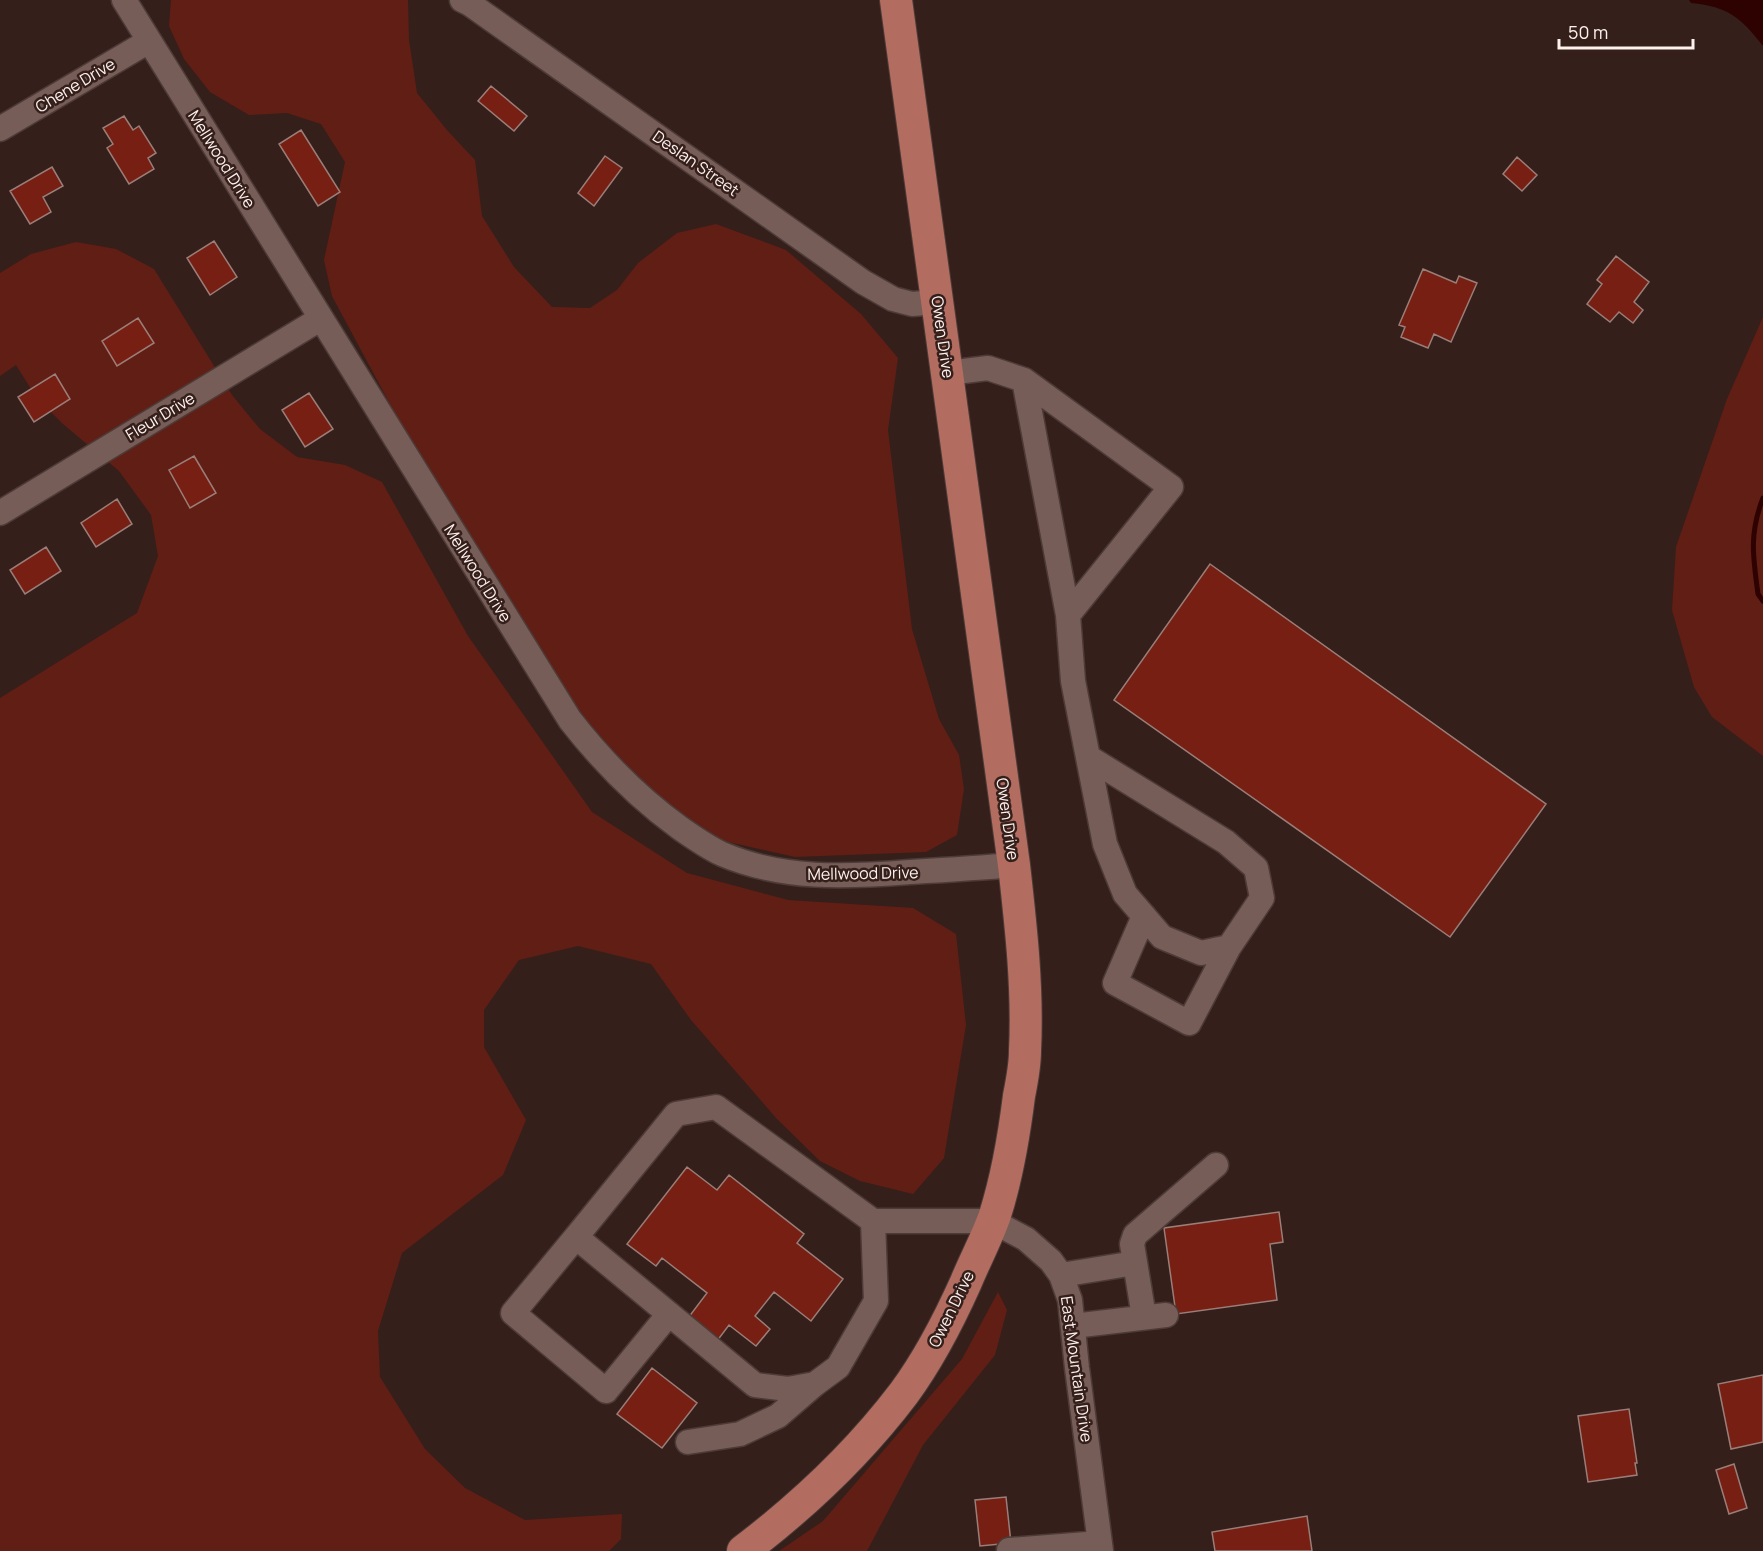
<svg xmlns="http://www.w3.org/2000/svg" width="1763" height="1551" viewBox="0 0 1763 1551" font-family="Manrope,sans-serif">
  <style>
    .green { fill: #611e14 }
    .water { fill: #2e0200 }
    .lines { fill: none; stroke-linecap: round; stroke-linejoin: round }
    .stream { stroke: #2e0200; stroke-width: 5 }
    .building { fill: #771f12; stroke: #9a7e79; stroke-width: 1.5 }
    .minor-casing { stroke: #4d3b38; stroke-width: 27 }
    .major-casing { stroke: #4d3b38; stroke-width: 34 }
    .minor { stroke: #775d58; stroke-width: 24 }
    .major { stroke: #b36d60; stroke-width: 32 }
    .labels { text-anchor: middle; stroke-width: 5; stroke-linejoin: round; paint-order: stroke }
    .street-label { font-size: 16px; fill: #fdf1ee; stroke: #351f1b }
  </style>
  <rect width="100%" height="100%" fill="#351f1b"/>
  <path class="green" d="M 171,0 L 408,0 L 409,40 L 417,93 L 447,130 L 475,160 L 482,216 L 514,267 L 552,307 L 590,308 L 617,290 L 638,263 L 677,233 L 716,224 L 786,250 L 861,314 L 898,358 L 888,430 L 912,629 L 939,719 L 959,755 L 964,789 L 957,835 L 926,852 L 795,857 L 719,840 L 643,785 L 565,696 L 434,486 L 332,296 L 324,260 L 345,162 L 321,124 L 287,113 L 249,115 L 210,92 L 184,59 L 169,26 Z
    M 76,242 L 116,249 L 154,269 L 232,395 L 260,429 L 297,457 L 345,465 L 382,482 L 468,636 L 592,812 L 687,873 L 788,900 L 913,908 L 956,934 L 966,1025 L 944,1158 L 913,1194 L 860,1181 L 820,1161 L 777,1119 L 691,1020 L 651,964 L 578,946 L 519,960 L 484,1010 L 484,1047 L 526,1120 L 503,1175 L 402,1253 L 378,1331 L 380,1377 L 425,1449 L 465,1488 L 525,1520 L 622,1514 L 621,1539 L 609,1551 L 0,1551 L 0,698 L 137,613 L 158,556 L 151,515 L 119,471 L 63,424 L 36,397 L 16,365 L 0,376 L 0,273 L 31,254 Z
    M 1763,317 L 1763,756 L 1712,717 L 1694,687 L 1672,610 L 1676,547 L 1727,399 Z
    M 998,1292 L 1007,1310 L 995,1355 L 923,1445 L 867,1551 L 779,1551 L 823,1521 L 962,1359 Z"/>
  <path class="water" d="M 1689,0 L 1763,0 L 1763,46 C 1740,17 1729,7 1691,3 Z"/>
  <g class="lines">
    <path class="stream" d="M 1763,498 C 1749,534 1753,557 1758,594 L 1763,601"/>
  </g>
  <path class="building" d="M 491,86 L 527,116 L 514,131 L 478,101 Z
    M 124,116 L 133,130 L 139,126 L 156,153 L 148,158 L 154,169 L 129,184 L 107,148 L 113,144 L 103,128 Z
    M 301,130 L 340,192 L 318,206 L 279,144 Z
    M 605,156 L 622,168 L 594,206 L 578,193 Z
    M 1517,157 L 1537,175 L 1522,191 L 1503,174 Z
    M 52,167 L 63,186 L 43,197 L 51,212 L 30,224 L 10,191 Z
    M 214,241 L 237,277 L 210,295 L 187,258 Z
    M 1616,256 L 1649,282 L 1634,302 L 1643,310 L 1633,323 L 1619,312 L 1610,322 L 1587,304 L 1602,284 L 1597,280 Z
    M 1423,269 L 1456,283 L 1459,276 L 1477,283 L 1451,342 L 1434,334 L 1428,348 L 1401,337 L 1405,327 L 1399,325 Z
    M 138,318 L 154,343 L 117,366 L 102,341 Z
    M 55,374 L 70,399 L 34,422 L 18,397 Z
    M 309,393 L 333,429 L 305,447 L 282,410 Z
    M 194,456 L 216,493 L 190,508 L 169,470 Z
    M 117,499 L 132,524 L 96,547 L 81,523 Z
    M 46,547 L 61,571 L 25,594 L 10,570 Z
    M 1210,564 L 1546,804 L 1450,937 L 1114,700 Z
    M 687,1167 L 717,1190 L 729,1175 L 804,1234 L 797,1243 L 843,1279 L 811,1321 L 774,1292 L 755,1316 L 770,1329 L 756,1346 L 729,1325 L 714,1345 L 685,1322 L 707,1293 L 662,1258 L 656,1266 L 627,1244 Z
    M 1279,1212 L 1283,1242 L 1270,1244 L 1277,1300 L 1176,1314 L 1164,1228 Z
    M 652,1368 L 697,1403 L 662,1448 L 617,1414 Z
    M 1763,1375 L 1763,1442 L 1731,1449 L 1718,1384 Z
    M 1629,1409 L 1637,1463 L 1635,1463 L 1637,1475 L 1588,1482 L 1578,1416 Z
    M 1734,1464 L 1747,1508 L 1729,1514 L 1716,1470 Z
    M 1006,1497 L 1011,1543 L 980,1546 L 975,1500 Z
    M 1307,1516 L 1312,1551 L 1215,1551 L 1212,1532 Z"/>
  <g class="lines">
    <g class="minor-casing">
      <path id="minor" d="M 124,0 L 570,720 C 602,761 637,797 680,828 C 693,837 707,847 722,854 C 783,880 846,877 910,872 C 945,870 979,868 1014,865
        M 462,0 L 470,4 L 863,282 L 893,299 L 912,304 L 938,302
        M 0,129 L 149,41
        M 948,373 L 988,368 L 1024,380 L 1171,487 L 1068,615 L 1073,681 L 1105,844 L 1125,894 L 1162,937 L 1201,953 L 1229,947 L 1262,898 L 1256,868 L 1226,842 L 1088,757
        M 1024,380 L 1068,615
        M 0,513 L 320,319
        M 1144,916 L 1115,983 L 1189,1023 L 1229,947
        M 873,1221 L 876,1301 L 838,1367 L 815,1384 L 788,1389 L 755,1385 L 576,1237 L 676,1114 L 716,1107 L 873,1221 L 992,1221 L 1026,1239 L 1051,1261 L 1061,1275 L 1070,1300 L 1077,1368 L 1101,1551
        M 576,1237 L 513,1313 L 606,1391 L 669,1314
        M 1061,1275 L 1135,1263
        M 1144,1317 L 1132,1244 L 1135,1235 L 1216,1165
        M 1073,1326 L 1166,1315
        M 688,1442 L 740,1434 L 778,1416 L 815,1384
        M 1009,1550 L 1100,1543"/>
    </g>
    <g class="major-casing">
      <path id="major" d="M 743,1551 C 805,1504 857,1455 904,1393 C 929,1359 949,1320 966,1282 C 975,1260 987,1238 995,1215 C 1007,1177 1014,1136 1019,1096 C 1022,1081 1025,1065 1025,1051 C 1028,988 1021,927 1014,865 L 896,0"/>
    </g>
    <use href="#minor" class="minor"/>
    <use href="#major" class="major"/>
  </g>
  <g class="labels">
    <g class="street-label">
      <text transform="translate(75 85) rotate(-31)" y="6">Chene Drive</text>
      <text transform="translate(222 159) rotate(58)" y="6">Mellwood Drive</text>
      <text transform="translate(696 163) rotate(35)" y="6">Deslan Street</text>
      <text transform="translate(943 337) rotate(82)" y="6">Owen Drive</text>
      <text transform="translate(160 416) rotate(-31)" y="6">Fleur Drive</text>
      <text transform="translate(478 573) rotate(58)" y="6">Mellwood Drive</text>
      <text transform="translate(1008 819) rotate(82)" y="6">Owen Drive</text>
      <text transform="translate(863 873) rotate(-1)" y="6">Mellwood Drive</text>
      <text transform="translate(951 1309) rotate(-64)" y="6">Owen Drive</text>
      <text transform="translate(1077 1369) rotate(82)" y="6">East Mountain Drive</text>
    </g>
  </g>
  <path d="M1559 39v9h134v-9" fill="none" stroke="#fdf1ee" stroke-width="3"/>
  <text x="1568" y="39" font-size="18" fill="#fdf1ee" stroke="#351f1b" stroke-width="4.5" paint-order="stroke">50 m</text>
</svg>
